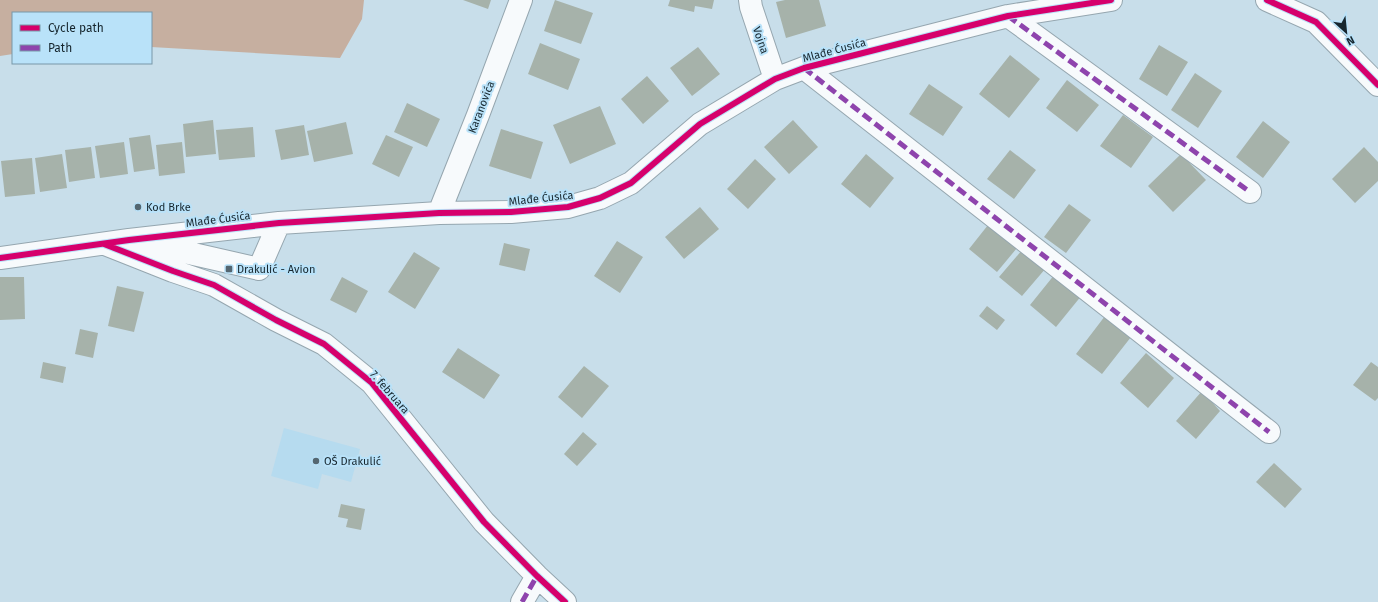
<svg xmlns="http://www.w3.org/2000/svg" width="1378" height="602" viewBox="0 0 1378 602" font-family="'Fira Sans',sans-serif">
  <style>
    .built { fill: #b6dbef }
    .forest { fill: #c6afa0 }
    .building { fill: #a6b2aa }
    .lines { fill: none; stroke-linecap: round; stroke-linejoin: round }
    .minor-casing { stroke: #95a6af; stroke-width: 24 }
    .minor { stroke: #f7fafc; stroke-width: 22 }
    .quiet { stroke: #8e44ad; stroke-width: 5; stroke-dasharray: 10 5; stroke-linecap: butt }
    .cycleway-casing { stroke: #b9e2f9; stroke-width: 8 }
    .cycleway { stroke: #d6006c; stroke-width: 6 }
    .poi-dot { fill: #546670; stroke: #b9e2f9; stroke-width: 1.5 }
    .labels { text-anchor: middle; stroke-width: 4; stroke-linejoin: round; paint-order: stroke }
    .street-label { font-size: 11px; fill: #16262e; stroke: #b9e2f9 }
    .poi-label { font-size: 11px; fill: #16262e; stroke: #b9e2f9; text-anchor: start }
  </style>
  <rect width="100%" height="100%" fill="#c8deea"/>
  <path class="built" d="M 284,428 L 360,449 L 351,482 L 322,474 L 318,489 L 271,476 Z"/>
  <path class="forest" d="M 0,0 L 364,0 L 362,19 L 340,58 L 151,47 L 151,13 L 13,13 L 13,54 L 0,56 Z"/>
  <path class="building" d="M 463,0 L 491,0 L 488,9 Z
    M 555,0 L 593,13 L 581,44 L 544,31 Z
    M 670,0 L 714,0 L 712,9 L 695,6 L 694,12 L 668,6 Z
    M 785,0 L 819,0 L 826,26 L 786,38 L 776,2 Z
    M 540,43 L 580,59 L 568,90 L 528,74 Z
    M 1159,45 L 1188,62 L 1167,96 L 1139,79 Z
    M 698,47 L 720,74 L 692,96 L 670,68 Z
    M 1010,55 L 1040,79 L 1009,118 L 979,94 Z
    M 1195,73 L 1222,91 L 1198,128 L 1171,110 Z
    M 647,76 L 669,101 L 643,124 L 621,99 Z
    M 1067,80 L 1099,105 L 1077,132 L 1046,108 Z
    M 929,84 L 963,107 L 943,136 L 909,114 Z
    M 407,103 L 440,119 L 427,147 L 394,132 Z
    M 600,106 L 616,144 L 570,164 L 553,125 Z
    M 1123,115 L 1153,137 L 1131,168 L 1100,146 Z
    M 213,120 L 216,154 L 186,157 L 183,124 Z
    M 793,120 L 818,147 L 789,174 L 764,147 Z
    M 1263,121 L 1290,142 L 1263,178 L 1236,157 Z
    M 346,122 L 353,154 L 314,162 L 307,131 Z
    M 304,125 L 309,155 L 281,160 L 275,130 Z
    M 253,127 L 255,157 L 219,160 L 216,130 Z
    M 501,129 L 543,142 L 531,179 L 489,166 Z
    M 150,135 L 155,169 L 134,172 L 129,138 Z
    M 386,135 L 413,147 L 399,177 L 372,164 Z
    M 124,142 L 128,174 L 100,178 L 95,146 Z
    M 182,142 L 185,173 L 159,176 L 156,145 Z
    M 91,147 L 95,178 L 69,182 L 65,150 Z
    M 1364,147 L 1378,162 L 1378,181 L 1355,203 L 1332,179 Z
    M 1010,150 L 1036,170 L 1014,199 L 987,179 Z
    M 62,154 L 67,188 L 40,192 L 35,158 Z
    M 866,154 L 894,178 L 870,208 L 841,184 Z
    M 1181,154 L 1206,180 L 1173,212 L 1148,186 Z
    M 32,158 L 35,194 L 5,197 L 1,161 Z
    M 755,159 L 776,179 L 748,209 L 727,189 Z
    M 1069,204 L 1091,220 L 1066,253 L 1044,237 Z
    M 700,207 L 719,229 L 684,259 L 665,237 Z
    M 988,225 L 1017,248 L 997,272 L 969,249 Z
    M 617,241 L 643,257 L 620,293 L 594,276 Z
    M 504,243 L 530,249 L 525,271 L 499,265 Z
    M 1023,249 L 1046,268 L 1022,296 L 999,277 Z
    M 414,252 L 440,268 L 415,309 L 388,292 Z
    M 1055,274 L 1082,295 L 1056,327 L 1030,305 Z
    M 0,277 L 24,277 L 25,319 L 0,320 Z
    M 342,277 L 368,291 L 356,313 L 330,300 Z
    M 117,286 L 144,292 L 134,332 L 108,326 Z
    M 987,306 L 1005,320 L 997,330 L 979,316 Z
    M 1105,316 L 1131,337 L 1102,374 L 1076,354 Z
    M 80,329 L 98,333 L 93,358 L 75,354 Z
    M 458,348 L 500,375 L 484,399 L 442,372 Z
    M 1146,353 L 1174,378 L 1148,408 L 1120,383 Z
    M 43,362 L 66,367 L 63,383 L 40,378 Z
    M 1371,362 L 1378,367 L 1378,398 L 1375,401 L 1353,385 Z
    M 584,366 L 609,386 L 582,418 L 558,397 Z
    M 1202,391 L 1220,411 L 1196,439 L 1176,421 Z
    M 583,432 L 597,444 L 577,466 L 564,454 Z
    M 1274,463 L 1302,489 L 1285,508 L 1256,482 Z
    M 341,504 L 365,509 L 361,530 L 346,527 L 348,519 L 338,517 Z"/>
  <g class="lines">
    <g class="minor-casing">
      <path id="minor" d="M 750,0 L 751,7 L 775,79
        M 1267,0 L 1316,22 L 1378,85
        M 1008,16 L 1250,192
        M 804,68 L 1269,432
        M 439,213 L 478,115 L 521,0
        M 145,243 L 259,269 L 279,223
        M 105,244 L 173,271 L 214,285 L 276,320 L 324,344 L 372,383 L 484,522 L 537,576 L 565,602
        M 0,258 L 129,240 L 279,223 L 439,213 L 511,212 L 568,207 L 600,198 L 631,183 L 700,124 L 775,79 L 804,68 L 1008,16 L 1111,0
        M 522,602 L 537,576"/>
    </g>
    <use href="#minor" class="minor"/>
    <path class="quiet" d="M 1008,16 L 1250,192
      M 804,68 L 1269,432
      M 522,602 L 537,576"/>
    <g class="cycleway-casing">
      <path id="cycleway" d="M 1267,0 L 1316,22 L 1378,85
        M 104,244 L 173,271 L 214,285 L 276,320 L 324,344 L 372,383 L 484,522 L 537,576 L 565,602
        M 0,258 L 129,240 L 279,223 L 439,213 L 511,212 L 568,207 L 600,198 L 631,183 L 700,124 L 775,79 L 804,68 L 1008,16 L 1111,0"/>
    </g>
    <use href="#cycleway" class="cycleway"/>
  </g>
  <g class="poi-dot">
    <circle cx="138" cy="207" r="4"/>
    <rect x="225" y="265" width="8" height="8" rx="2"/>
    <circle cx="316" cy="461" r="4"/>
  </g>
  <g class="labels">
    <g class="street-label">
      <text transform="translate(761 40) rotate(71)" y="4">Vojna</text>
      <text transform="translate(834 50) rotate(-15)" y="4">Mlađe Ćusića</text>
      <text transform="translate(481 107) rotate(-69)" y="4">Karanovića</text>
      <text transform="translate(541 198) rotate(-6)" y="4">Mlađe Ćusića</text>
      <text transform="translate(218 219) rotate(-7)" y="4">Mlađe Ćusića</text>
      <text transform="translate(390 392) rotate(49)" y="4">7. februara</text>
    </g>
    <g class="poi-label">
      <text x="146" y="211">Kod Brke</text>
      <text x="237" y="273">Drakulić - Avion</text>
      <text x="324" y="465">OŠ Drakulić</text>
    </g>
  </g>
  <rect x="12" y="12" width="140" height="52" fill="#b9e2f9" stroke="#7897a8"/>
  <rect x="20" y="25" width="20" height="6" fill="#d6006c" stroke="#7897a8"/>
  <text x="48" y="32" font-size="12" fill="#16262e">Cycle path</text>
  <rect x="20" y="45" width="20" height="6" fill="#8e44ad" stroke="#7897a8"/>
  <text x="48" y="52" font-size="12" fill="#16262e">Path</text>
  <g transform="translate(1346 32) rotate(153)" stroke="#b9e2f9" stroke-width="3" paint-order="stroke">
  <path d="M0-3L7 15L0 10L-7 15Z" fill="#16262e"/>
  <text y="-6" font-size="11" font-weight="bold" text-anchor="middle" fill="#16262e">N</text>
  </g>
</svg>
